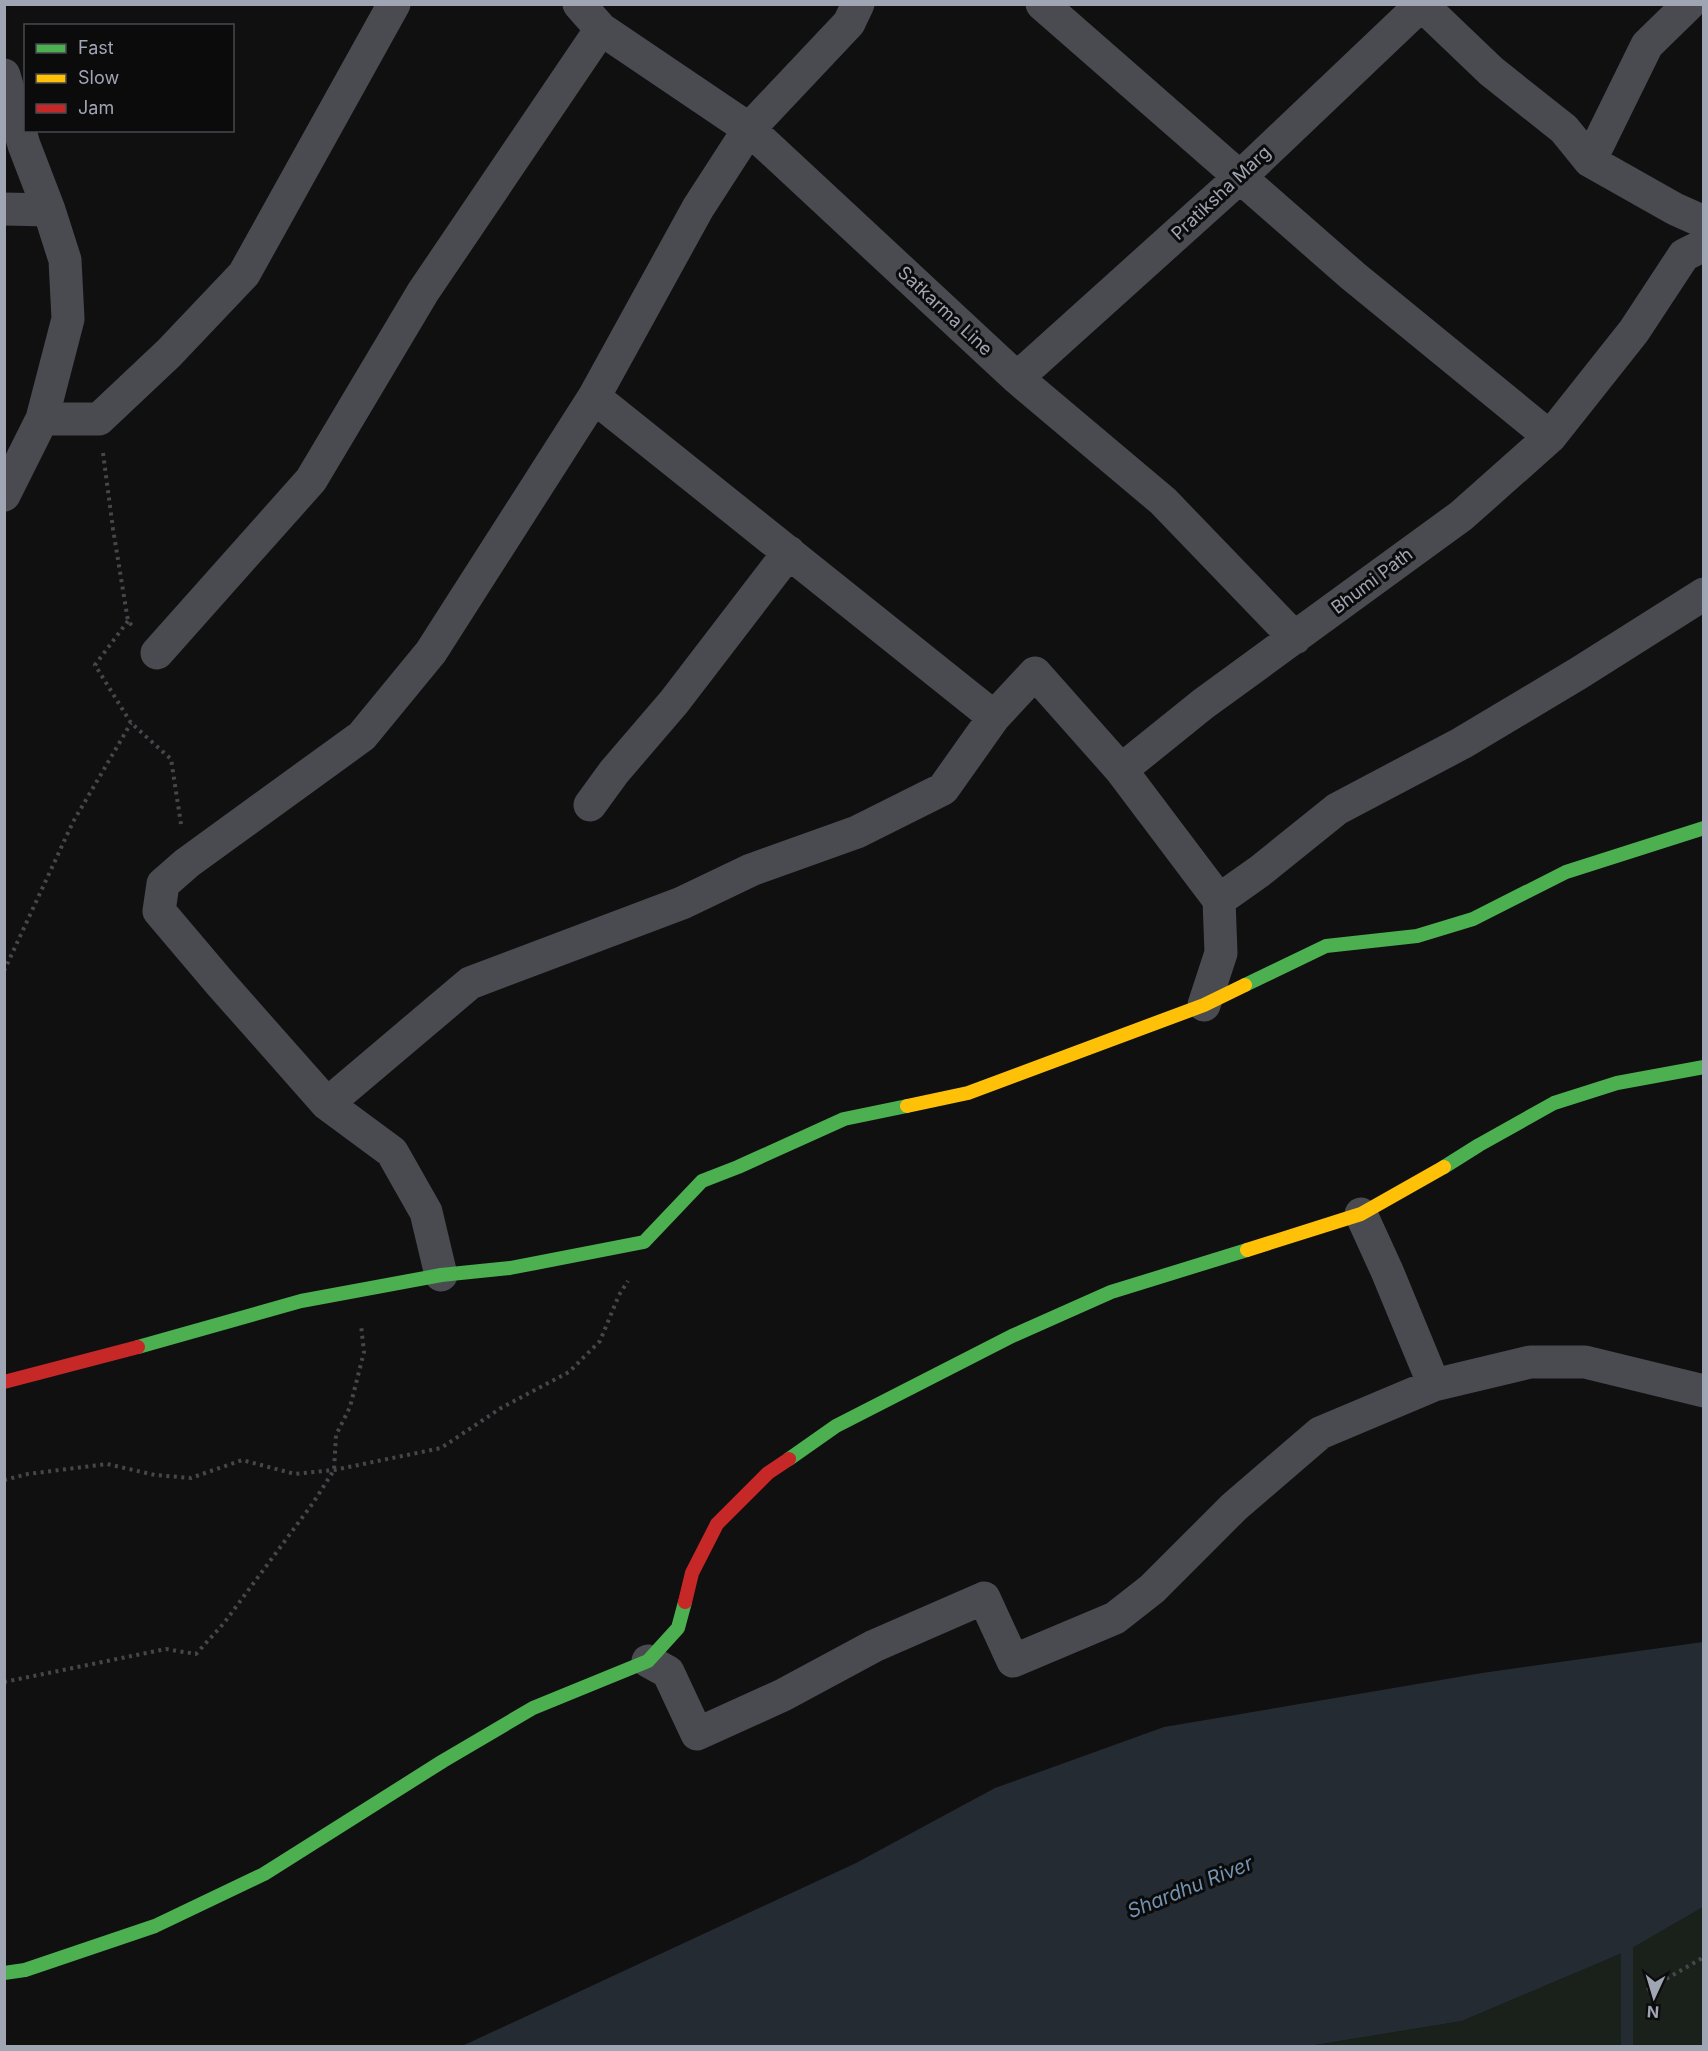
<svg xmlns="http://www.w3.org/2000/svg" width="1708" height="2051" viewBox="0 0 1708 2051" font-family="Inter,sans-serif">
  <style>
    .green { fill: #1a211b }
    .water { fill: #242b32 }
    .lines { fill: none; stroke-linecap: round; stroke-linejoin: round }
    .stream { stroke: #242b32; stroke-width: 12 }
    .path { stroke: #46474b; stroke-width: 4; stroke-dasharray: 3 4.5; stroke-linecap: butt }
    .street { stroke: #4a4b50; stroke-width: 33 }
    .fast { stroke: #4caf50; stroke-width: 14 }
    .slow { stroke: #ffc107; stroke-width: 14 }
    .jam { stroke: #c62828; stroke-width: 14 }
    .labels { text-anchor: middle; stroke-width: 6; stroke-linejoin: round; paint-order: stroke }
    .street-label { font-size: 18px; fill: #a0a5b3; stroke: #0b0b0c }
    .water-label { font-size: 20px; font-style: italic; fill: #7493b0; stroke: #0b0b0c }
  </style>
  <rect width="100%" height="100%" fill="#101011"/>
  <path class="green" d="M 1703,1907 L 1703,2046 L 1309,2046 L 1462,2021 L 1627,1951 Z"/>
  <path class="water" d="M 1703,1642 L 1703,1907 L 1627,1951 L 1462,2021 L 1309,2046 L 462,2046 L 856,1863 L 995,1788 L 1164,1727 L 1482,1673 Z"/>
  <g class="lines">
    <path class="stream" d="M 1627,2046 L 1627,1937"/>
    <path class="path" d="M 103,453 L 113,529 L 128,621 L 134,628
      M 128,621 L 95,665 L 131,723 L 171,759 L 181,824
      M 4,971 L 73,822 L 131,723
      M 4,1480 L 28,1474 L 107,1464 L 155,1475 L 191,1478 L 242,1460 L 295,1474 L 334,1470 L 441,1448 L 501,1408 L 569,1372 L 600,1341 L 619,1295 L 628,1281
      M 4,1682 L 166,1649 L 196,1654 L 224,1623 L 313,1503 L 334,1470 L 336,1435 L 350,1407 L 364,1352 L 361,1325
      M 1647,1990 L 1704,1957"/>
    <path class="street" d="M 579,4 L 601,29 L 749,129 L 1017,378 L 1163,501 L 1295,638
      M 1042,4 L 1353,276 L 1550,437
      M 1422,5 L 1491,71 L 1564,129 L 1590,161 L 1675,209 L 1704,222
      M 4,75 L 24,145 L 49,210
      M 1590,161 L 1647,45 L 1689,4
      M 4,209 L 49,210 L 65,260 L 68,319 L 42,419
      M 1017,378 L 1239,178 L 1422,4
      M 4,495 L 42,419 L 99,419 L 169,353 L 244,274 L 394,4
      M 157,653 L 311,480 L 423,292 L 601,29
      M 994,717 L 1035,673 L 1121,770
      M 590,805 L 614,772 L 674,702 L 789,552
      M 1219,900 L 1121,770 L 1203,704 L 1461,516 L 1550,437 L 1634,331 L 1684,255 L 1704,245
      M 1204,1005 L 1221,953 L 1219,900 L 1260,871 L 1337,809 L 1462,743 L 1579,673 L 1704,594
      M 327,1104 L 470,983 L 682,903 L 751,870 L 857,832 L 943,789 L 994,717 L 594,397
      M 1361,1214 L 1387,1271 L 1434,1385
      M 441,1275 L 426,1212 L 392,1152 L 327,1104 L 220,983 L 159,911 L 163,884 L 187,863 L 362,736 L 431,652 L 594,397 L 698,208 L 749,129 L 849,23 L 858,4
      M 648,1661 L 668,1672 L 697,1734 L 783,1695 L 874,1646 L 984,1598 L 1013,1661 L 1115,1618 L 1152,1589 L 1234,1507 L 1320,1433 L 1434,1385 L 1530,1362 L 1585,1362 L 1704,1391"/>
    <path class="fast" d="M 1245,985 L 1326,946 L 1417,936 L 1473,919 L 1566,872 L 1704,828
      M 1444,1167 L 1479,1145 L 1554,1103 L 1617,1083 L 1704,1067
      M 138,1347 L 301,1301 L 441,1275 L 510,1268 L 644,1242 L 702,1181 L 738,1167 L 844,1119 L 907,1106
      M 789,1459 L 836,1426 L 1012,1336 L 1111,1292 L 1247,1250
      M 4,1973 L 25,1970 L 155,1926 L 264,1874 L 443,1761 L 533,1708 L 648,1661 L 678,1628 L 685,1602"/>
    <path class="slow" d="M 907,1106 L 968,1093 L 1204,1005 L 1245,985
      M 1247,1250 L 1361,1214 L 1444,1167"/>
    <path class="jam" d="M 4,1382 L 138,1347
      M 685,1602 L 692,1573 L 717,1524 L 768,1473 L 789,1459"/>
  </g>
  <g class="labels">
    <g class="street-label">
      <text transform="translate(1221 193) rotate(-43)" y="6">Pratiksha Marg</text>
      <text transform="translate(945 311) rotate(43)" y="6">Satkarma Line</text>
      <text transform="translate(1372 581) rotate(-37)" y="6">Bhumi Path</text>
    </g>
    <g class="water-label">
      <text transform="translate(1190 1887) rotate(-22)" y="7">Shardhu River</text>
    </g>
  </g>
  <rect width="1708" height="2051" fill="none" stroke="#a0a5b3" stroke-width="12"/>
  <rect x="24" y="24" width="210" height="108" fill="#0b0b0c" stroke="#47494f" stroke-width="1.5"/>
  <rect x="36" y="44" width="30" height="9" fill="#4caf50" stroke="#47494f" stroke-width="1.5"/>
  <text x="78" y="54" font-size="18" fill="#a0a5b3">Fast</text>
  <rect x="36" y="74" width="30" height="9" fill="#ffc107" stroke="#47494f" stroke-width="1.5"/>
  <text x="78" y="84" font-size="18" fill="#a0a5b3">Slow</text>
  <rect x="36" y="104" width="30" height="9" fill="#c62828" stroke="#47494f" stroke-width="1.5"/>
  <text x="78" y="114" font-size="18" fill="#a0a5b3">Jam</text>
  <g transform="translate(1654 1997) rotate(184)" stroke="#0b0b0c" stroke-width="4.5" paint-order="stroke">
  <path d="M0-4.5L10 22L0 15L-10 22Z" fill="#a0a5b3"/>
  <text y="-9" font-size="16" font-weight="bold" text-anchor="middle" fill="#a0a5b3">N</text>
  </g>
</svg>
